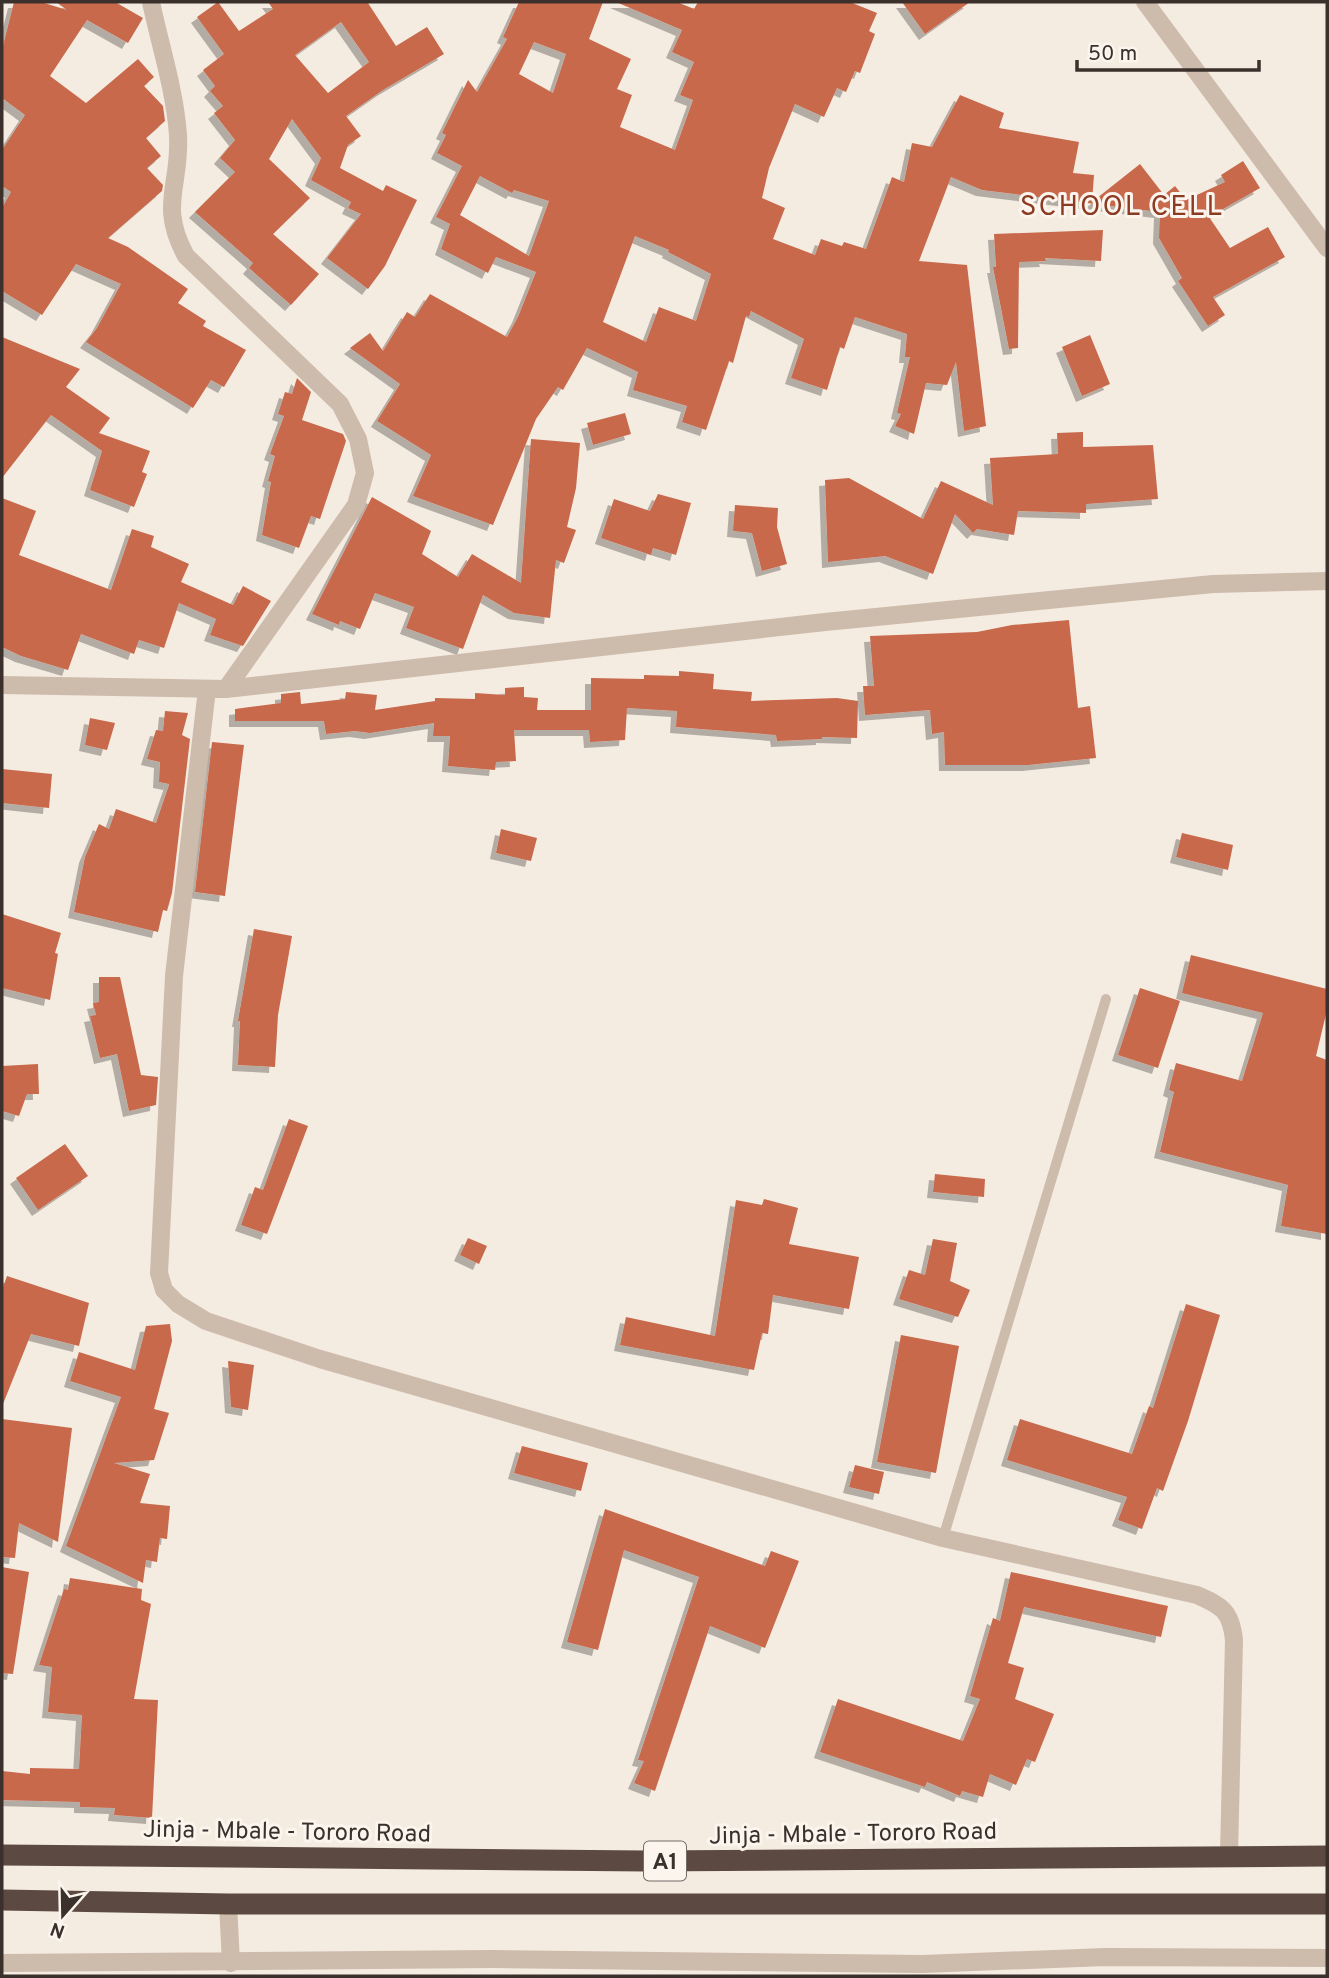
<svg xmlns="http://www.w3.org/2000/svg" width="1329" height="1978" viewBox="0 0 1329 1978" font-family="Overpass,sans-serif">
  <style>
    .building { fill: #c8694b; fill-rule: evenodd; filter: url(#shadow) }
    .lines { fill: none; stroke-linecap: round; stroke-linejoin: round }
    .lane { stroke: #cdbbac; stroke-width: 10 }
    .street { stroke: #cdbbac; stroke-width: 18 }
    .highway { stroke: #5c4a42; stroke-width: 21 }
    .labels { text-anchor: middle; stroke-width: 6; stroke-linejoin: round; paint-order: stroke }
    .shield { fill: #fbf5ee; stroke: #756b66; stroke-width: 2 }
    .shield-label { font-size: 23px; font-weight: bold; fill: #3b302b }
    .street-label { font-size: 24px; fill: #3b302b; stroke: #fbf5ee }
    .quarter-label { font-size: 28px; letter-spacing: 2px; fill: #8c3b22; stroke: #fbf5ee }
  </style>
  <defs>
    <filter id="shadow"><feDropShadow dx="-6" dy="6" stdDeviation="0" flood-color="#0004"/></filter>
  </defs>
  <rect width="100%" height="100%" fill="#f4ebe1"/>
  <path class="building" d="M 14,2 L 41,2 L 67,10 L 56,2 L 115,2 L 143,18 L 128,43 L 87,20 L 50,76 L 86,103 L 138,59 L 154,77 L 144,86 L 163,106 L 165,121 L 146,138 L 161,156 L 147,168 L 163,185 L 162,191 L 108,238 L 128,247 L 188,289 L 178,303 L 206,321 L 203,326 L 246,350 L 224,387 L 211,380 L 193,408 L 86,342 L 97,328 L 121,284 L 76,264 L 42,315 L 2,291 L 2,208 L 11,192 L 2,186 L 2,150 L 25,115 L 2,98 L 2,50 Z
    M 218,2 L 239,31 L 273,9 L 268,2 L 370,2 L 368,3 L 396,46 L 427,27 L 444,54 L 383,90 L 346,116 L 361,136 L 348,145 L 340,168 L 383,191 L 386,185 L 417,200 L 385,266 L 368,289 L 327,258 L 361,214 L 348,208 L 351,202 L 311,180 L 321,158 L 292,119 L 269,159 L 310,198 L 273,234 L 319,274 L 291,305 L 249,268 L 253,263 L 195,212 L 235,172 L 220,158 L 235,140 L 214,113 L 223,106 L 210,91 L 215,86 L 203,70 L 224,54 L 197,17 ZM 341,22 L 369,62 L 328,93 L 295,55 Z
    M 519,2 L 603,2 L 589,39 L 631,59 L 617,89 L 632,95 L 620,127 L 675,150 L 693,100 L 680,95 L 694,62 L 672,52 L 682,30 L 616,2 L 677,2 L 694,9 L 698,2 L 850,2 L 877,13 L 869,31 L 875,34 L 860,73 L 855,71 L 846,92 L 837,88 L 824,117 L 795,104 L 769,168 L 762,198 L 785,208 L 773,239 L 815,255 L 821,239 L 842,246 L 844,242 L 866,249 L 892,177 L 904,182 L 912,143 L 932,147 L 960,95 L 1004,113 L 999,128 L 1079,142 L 1073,173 L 1094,175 L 1092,202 L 1140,164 L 1164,195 L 1175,186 L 1186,200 L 1225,182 L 1221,175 L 1243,161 L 1260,188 L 1209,217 L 1230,248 L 1268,227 L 1285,257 L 1213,297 L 1225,315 L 1208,326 L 1178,281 L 1182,278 L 1159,238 L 1160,212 L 982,190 L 951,177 L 919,261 L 967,265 L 986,426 L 964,431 L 956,362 L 947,385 L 926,383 L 914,434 L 895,426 L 901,414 L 897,413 L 910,357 L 905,357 L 907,334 L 855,317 L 844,349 L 840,347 L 827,390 L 791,378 L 804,339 L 751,311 L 749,317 L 746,316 L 733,363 L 729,361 L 706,430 L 682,422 L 687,406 L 633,390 L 638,372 L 587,348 L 563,390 L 558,387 L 536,419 L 493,525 L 413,496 L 431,455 L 377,421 L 400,384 L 350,348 L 370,333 L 383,351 L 407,312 L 415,317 L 430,294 L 507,337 L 518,317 L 536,272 L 496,257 L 488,273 L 441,249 L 450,224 L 436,217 L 462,166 L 437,153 L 446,135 L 442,133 L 468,80 L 477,92 L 507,39 L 503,37 ZM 534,42 L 566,54 L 553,93 L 519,74 ZM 480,176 L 512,193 L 514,190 L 549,201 L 529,256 L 460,215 ZM 635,236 L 669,250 L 668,252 L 711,274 L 696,321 L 659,307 L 646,342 L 603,322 Z
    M 902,2 L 970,2 L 925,34 Z
    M 1103,230 L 1101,261 L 1045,258 L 1046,261 L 1019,262 L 1018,348 L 1009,349 L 993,267 L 996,267 L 994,234 Z
    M 1090,335 L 1110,384 L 1082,396 L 1062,347 Z
    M 2,337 L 80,369 L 66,387 L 110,418 L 99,433 L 150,451 L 142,472 L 147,474 L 134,507 L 90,490 L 102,451 L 51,415 L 2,478 Z
    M 297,378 L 311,392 L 302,420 L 343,434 L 346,441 L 320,519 L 311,516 L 299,548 L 262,535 L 271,482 L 268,481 L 275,456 L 270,454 L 284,416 L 278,414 L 285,392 L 292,394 Z
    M 625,413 L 631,434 L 593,445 L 587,423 Z
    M 1083,432 L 1083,447 L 1153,445 L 1158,499 L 1086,504 L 1086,513 L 1018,511 L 1014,535 L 977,529 L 973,533 L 955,514 L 933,574 L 885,556 L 828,562 L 825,480 L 849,478 L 923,519 L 941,481 L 993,505 L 990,458 L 1058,454 L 1057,433 Z
    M 531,439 L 580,443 L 576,488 L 567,527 L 576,530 L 564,563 L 556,560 L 550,618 L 514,613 L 483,595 L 463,649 L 406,628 L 414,607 L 375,593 L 360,629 L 340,621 L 339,625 L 312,614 L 372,497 L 431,531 L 422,554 L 458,577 L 472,554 L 521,583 Z
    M 658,494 L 691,503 L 676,555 L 653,548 L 651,555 L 601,538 L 614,499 L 650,511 Z
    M 2,498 L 36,511 L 19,555 L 111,590 L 132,529 L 154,536 L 151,547 L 189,564 L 181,582 L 233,605 L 243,586 L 271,601 L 243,646 L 210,635 L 216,619 L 179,603 L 164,648 L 139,640 L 134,654 L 81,634 L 68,670 L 21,656 L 2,647 Z
    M 735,505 L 778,508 L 777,527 L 787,564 L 762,571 L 752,533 L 733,531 Z
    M 1069,620 L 1078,708 L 1090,706 L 1096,758 L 1028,765 L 945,765 L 944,732 L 932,734 L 930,710 L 865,715 L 863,686 L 874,686 L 870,636 L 977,632 L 1012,625 Z
    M 679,671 L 714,674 L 713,689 L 752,692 L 751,701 L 837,698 L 858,701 L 857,738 L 822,737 L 822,739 L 777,741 L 776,735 L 676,727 L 677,711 L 627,708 L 625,740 L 590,742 L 589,730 L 514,730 L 516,761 L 496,762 L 495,770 L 448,766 L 450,736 L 433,736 L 434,723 L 370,733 L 355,731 L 326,734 L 324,721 L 235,721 L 235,709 L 281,703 L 281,694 L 300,692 L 301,704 L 345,699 L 346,692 L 377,695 L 375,710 L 435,701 L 435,698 L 475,699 L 475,693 L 505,695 L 505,688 L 524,687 L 524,697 L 538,698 L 537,710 L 591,710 L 591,678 L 644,679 L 644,675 L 679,676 Z
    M 165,711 L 188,713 L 182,735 L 190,739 L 172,893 L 167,911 L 163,910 L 158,932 L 74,912 L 85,857 L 99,824 L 109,829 L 116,809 L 156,823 L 169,785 L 170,778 L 169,784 L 159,782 L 160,762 L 147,759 L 156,730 L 163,731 Z
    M 90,718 L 115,723 L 107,750 L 85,745 Z
    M 212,742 L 244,745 L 225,896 L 195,892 Z
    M 2,769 L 52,774 L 49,808 L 2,803 Z
    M 501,829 L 537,838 L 531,861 L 496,853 Z
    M 1182,833 L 1233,845 L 1228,870 L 1176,857 Z
    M 2,914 L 61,933 L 55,953 L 58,954 L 50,1000 L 2,988 Z
    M 254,929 L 292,936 L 278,1015 L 275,1067 L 238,1065 L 240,1021 L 238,1021 Z
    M 1191,955 L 1327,989 L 1327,1010 L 1316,1056 L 1327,1060 L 1327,1234 L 1281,1226 L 1288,1185 L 1160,1152 L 1174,1092 L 1169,1090 L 1176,1063 L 1242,1081 L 1263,1013 L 1182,993 Z
    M 99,977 L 120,977 L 141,1075 L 158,1077 L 156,1105 L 129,1111 L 117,1054 L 100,1058 L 90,1016 L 96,1015 L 93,1003 L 99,1002 Z
    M 1140,988 L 1180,1001 L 1158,1068 L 1118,1055 Z
    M 38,1064 L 39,1094 L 27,1094 L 19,1116 L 2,1111 L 2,1066 Z
    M 289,1119 L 308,1126 L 267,1234 L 241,1225 L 255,1187 L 263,1190 Z
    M 65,1144 L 88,1176 L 38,1210 L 16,1178 Z
    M 935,1174 L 985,1179 L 984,1197 L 933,1192 Z
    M 764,1199 L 798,1208 L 789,1244 L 859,1257 L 849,1309 L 773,1295 L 768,1334 L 762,1333 L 754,1370 L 620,1345 L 626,1317 L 715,1336 L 736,1200 L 762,1205 Z
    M 468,1238 L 487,1246 L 479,1264 L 460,1255 Z
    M 933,1239 L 957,1243 L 950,1281 L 970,1290 L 958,1317 L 899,1299 L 909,1270 L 925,1275 Z
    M 7,1276 L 89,1303 L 79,1346 L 31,1334 L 3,1404 L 2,1290 Z
    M 1186,1304 L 1220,1315 L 1188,1421 L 1163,1491 L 1157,1488 L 1142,1529 L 1118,1520 L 1127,1497 L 1007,1460 L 1020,1419 L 1132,1454 L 1149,1406 L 1153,1408 Z
    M 170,1324 L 172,1341 L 154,1409 L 169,1413 L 154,1460 L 114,1463 L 150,1474 L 140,1503 L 170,1506 L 167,1539 L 160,1538 L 157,1562 L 146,1560 L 143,1583 L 66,1546 L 121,1397 L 70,1381 L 79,1352 L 135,1370 L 146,1326 Z
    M 901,1335 L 959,1346 L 936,1473 L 877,1462 Z
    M 228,1361 L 254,1365 L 248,1410 L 231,1407 Z
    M 2,1419 L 72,1428 L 58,1542 L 19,1523 L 15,1558 L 2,1557 Z
    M 522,1446 L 588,1463 L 581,1491 L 514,1473 Z
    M 855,1465 L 884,1472 L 879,1494 L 849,1487 Z
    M 605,1509 L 765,1566 L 771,1551 L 799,1561 L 765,1648 L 710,1626 L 655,1791 L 634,1783 L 644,1761 L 638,1760 L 699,1577 L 624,1550 L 598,1650 L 567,1642 Z
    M 2,1567 L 29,1572 L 13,1674 L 2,1673 Z
    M 1011,1572 L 1168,1606 L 1161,1637 L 1024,1607 L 1008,1663 L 1024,1668 L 1015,1699 L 1054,1714 L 1035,1762 L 1027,1759 L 1016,1785 L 990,1774 L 983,1797 L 962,1791 L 960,1796 L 927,1782 L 925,1787 L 820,1752 L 838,1699 L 963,1741 L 980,1699 L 970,1696 L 993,1618 L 1000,1621 Z
    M 70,1578 L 142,1589 L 141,1600 L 151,1604 L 134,1699 L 158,1700 L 152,1818 L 114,1815 L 115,1808 L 80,1807 L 80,1802 L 2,1800 L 2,1771 L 30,1774 L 30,1768 L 79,1769 L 82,1715 L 48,1712 L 52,1667 L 39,1665 L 64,1589 L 68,1590 Z"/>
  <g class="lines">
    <path class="lane" d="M 943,1538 L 1106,999"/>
    <path class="street" d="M 151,2 C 160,45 175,91 178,135 C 181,186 158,205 186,256 L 340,404 L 358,439 L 365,473 L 356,505 L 226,689
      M 1145,2 L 1327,248
      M 2,685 L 226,689 L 825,622 L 1213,584 L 1327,581
      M 207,689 L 174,976 L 159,1273 L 164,1290 L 178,1304 L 206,1321 L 320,1359 L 943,1538 L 1197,1595 C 1222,1606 1231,1611 1234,1640 L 1229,1855
      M 228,1904 L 231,1963
      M 2,1963 L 493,1959 L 923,1964 L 1105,1957 L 1327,1958"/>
    <path class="highway" d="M 2,1855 L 646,1861 L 1327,1856
      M 2,1900 L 228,1904 L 1327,1904"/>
  </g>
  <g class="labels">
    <rect class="shield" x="644" y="1841.5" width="42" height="39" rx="5"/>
    <g class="shield-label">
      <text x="665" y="1869">A1</text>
    </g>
    <g class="street-label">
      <text transform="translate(287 1831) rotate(1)" y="8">Jinja - Mbale - Tororo Road</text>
      <text transform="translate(853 1833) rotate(-1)" y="8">Jinja - Mbale - Tororo Road</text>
    </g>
    <g class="quarter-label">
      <text x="1122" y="215">SCHOOL CELL</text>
    </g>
  </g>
  <rect width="1329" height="1978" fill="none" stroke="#3b302b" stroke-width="7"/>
  <g transform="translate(63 1915) rotate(200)" stroke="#fbf5ee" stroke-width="5" paint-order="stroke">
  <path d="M0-5L12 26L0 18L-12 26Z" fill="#3b302b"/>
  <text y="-10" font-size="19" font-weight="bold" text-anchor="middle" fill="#3b302b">N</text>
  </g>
  <path d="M1077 60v10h182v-10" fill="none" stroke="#3b302b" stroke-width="3.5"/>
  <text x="1088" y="60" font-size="21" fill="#3b302b" stroke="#fbf5ee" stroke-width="5" paint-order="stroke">50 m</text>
</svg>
